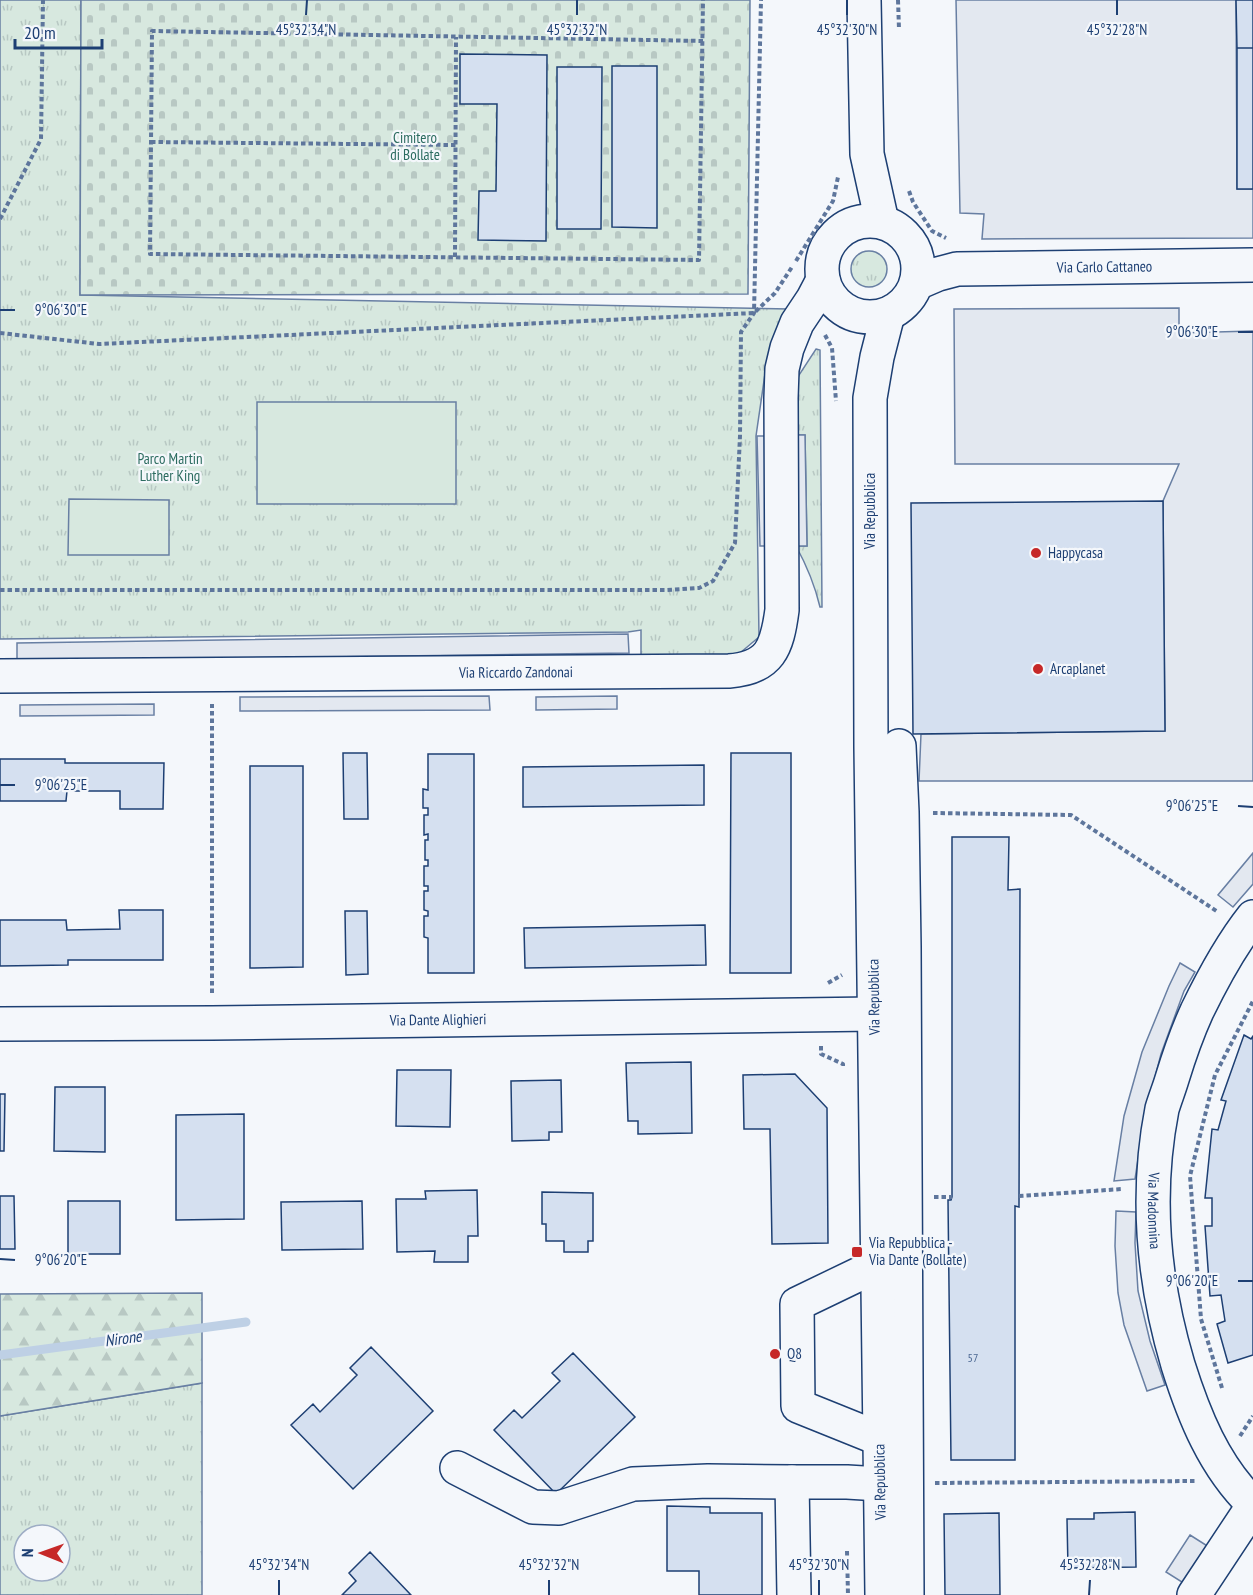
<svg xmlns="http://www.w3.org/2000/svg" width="1253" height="1595" viewBox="0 0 1253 1595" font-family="'PT Sans Narrow',sans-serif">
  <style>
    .grass { fill: url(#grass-tufts); stroke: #687fa3; stroke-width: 1.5; fill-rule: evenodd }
    .forest { fill: url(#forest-firs); stroke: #687fa3; stroke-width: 1.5 }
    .cemetery { fill: url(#cemetery-stones); stroke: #687fa3; stroke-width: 1.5 }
    .pitch { fill: #d7e8df; stroke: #687fa3; stroke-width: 1.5 }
    .parking { fill: #e3e8f0; stroke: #687fa3; stroke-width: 1.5 }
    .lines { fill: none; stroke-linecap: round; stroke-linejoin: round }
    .stream { stroke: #bed0e5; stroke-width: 9 }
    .building { fill: #d5e0f0; stroke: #1d3f73; stroke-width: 1.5 }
    .minor-casing { stroke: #1d3f73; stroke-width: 36 }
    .path { stroke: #5e769c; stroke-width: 4; stroke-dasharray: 4.5 3; stroke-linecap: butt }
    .minor { stroke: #f4f7fb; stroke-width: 33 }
    .ticks { fill: none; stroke: #1d3f73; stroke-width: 2 }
    .poi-dot { fill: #c62828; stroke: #f4f7fb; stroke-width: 2 }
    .labels { text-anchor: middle; stroke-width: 4.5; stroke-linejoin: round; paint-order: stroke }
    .number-label { font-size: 12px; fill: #4b6792 }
    .park-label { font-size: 15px; fill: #2c6c60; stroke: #f4f7fb }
    .street-label { font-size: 15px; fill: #1d3f73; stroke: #f4f7fb }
    .poi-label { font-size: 15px; fill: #1d3f73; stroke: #f4f7fb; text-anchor: start }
    .water-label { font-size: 16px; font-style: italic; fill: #1d3f73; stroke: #f4f7fb }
    .ticks-label { font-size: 15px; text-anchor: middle; fill: #1d3f73; stroke: #f4f7fb; stroke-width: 4.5; stroke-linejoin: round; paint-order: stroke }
  </style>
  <defs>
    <pattern id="grass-tufts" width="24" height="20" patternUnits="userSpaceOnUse" patternTransform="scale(1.5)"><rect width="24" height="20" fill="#d7e8df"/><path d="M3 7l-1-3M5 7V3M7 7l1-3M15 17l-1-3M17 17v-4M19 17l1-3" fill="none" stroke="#b8c8c3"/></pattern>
    <pattern id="forest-firs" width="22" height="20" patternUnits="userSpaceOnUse" patternTransform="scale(1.5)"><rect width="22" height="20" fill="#d7e8df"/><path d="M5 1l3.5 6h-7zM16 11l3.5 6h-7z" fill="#b8c8c3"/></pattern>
    <pattern id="cemetery-stones" width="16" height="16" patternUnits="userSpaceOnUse" patternTransform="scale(1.5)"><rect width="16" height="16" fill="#d7e8df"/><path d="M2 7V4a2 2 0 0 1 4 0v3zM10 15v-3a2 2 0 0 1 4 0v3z" fill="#b8c8c3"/></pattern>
  </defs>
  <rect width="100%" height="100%" fill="#f4f7fb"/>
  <path class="grass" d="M 0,0 L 81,0 L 80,295 L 789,309 L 767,360 L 756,436 L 759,637 L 734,658 L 641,659 L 641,630 L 628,632 L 0,639 Z
    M851 269a18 18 0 1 1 36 0a18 18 0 1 1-36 0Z
    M 816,349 L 820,350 L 822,607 L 820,607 C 815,586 807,566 796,546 L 807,546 L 805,435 L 795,435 L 795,386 L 799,375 Z
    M 202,1383 L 202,1595 L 0,1595 L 0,1416 ZM 24,1535 L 60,1535 L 60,1571 L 24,1571 Z"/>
  <path class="forest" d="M 202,1293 L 202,1383 L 0,1416 L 0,1294 Z"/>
  <path class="cemetery" d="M 81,0 L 750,0 L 748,294 L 80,295 Z"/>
  <path class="pitch" d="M 257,402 L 456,402 L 456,504 L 257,504 Z
    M 69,499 L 169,500 L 169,555 L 68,555 Z"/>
  <path class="parking" d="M 956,0 L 1236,0 L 1237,189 L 1253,189 L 1253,238 L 982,239 L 984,214 L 960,213 Z
    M 1179,308 L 1179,333 L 1253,331 L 1253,781 L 919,781 L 921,734 L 1165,731 L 1163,501 L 1179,464 L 955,464 L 954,309 Z
    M 795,435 L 805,435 L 807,546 L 796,546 Z
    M 757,436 L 768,436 L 770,546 L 760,546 Z
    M 628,634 L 629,653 L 17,661 L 17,643 Z
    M 489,696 L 490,710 L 240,711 L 240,697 Z
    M 617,696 L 617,709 L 536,710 L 536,697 Z
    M 154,704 L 154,715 L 20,716 L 20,705 Z
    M 1253,853 L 1253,884 L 1233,907 L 1218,895 Z
    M 1180,963 L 1195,972 L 1184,991 L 1161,1054 L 1144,1120 L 1135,1179 L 1114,1181 L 1124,1116 L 1142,1052 L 1169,986 Z
    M 1116,1211 L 1136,1212 L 1135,1243 L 1138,1291 L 1150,1341 L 1165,1385 L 1147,1391 L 1124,1325 L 1118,1293 L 1115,1246 Z
    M 1190,1535 L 1209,1547 L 1185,1584 L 1166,1572 Z"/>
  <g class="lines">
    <path class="stream" d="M 0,1355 L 246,1322"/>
  </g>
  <path class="building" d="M 1236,0 L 1253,0 L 1253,48 L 1237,48 Z
    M 1237,48 L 1253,48 L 1253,189 L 1237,189 Z
    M 460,54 L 547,55 L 546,241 L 478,240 L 479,191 L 496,191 L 497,104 L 460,104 Z
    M 612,66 L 657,66 L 657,228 L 612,227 Z
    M 557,67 L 602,67 L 601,229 L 557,229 Z
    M 1163,501 L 1165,731 L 913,734 L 911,503 Z
    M 343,753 L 367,753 L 368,819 L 344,819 Z
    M 731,753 L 791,753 L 791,973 L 730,973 Z
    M 428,754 L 474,754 L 474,973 L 428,973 L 428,938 L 424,937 L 424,916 L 428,916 L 428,911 L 424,910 L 424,891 L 428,891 L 428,886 L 424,886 L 424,866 L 428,866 L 428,860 L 425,860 L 425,840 L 428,840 L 428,834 L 424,835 L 424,815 L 428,815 L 428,808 L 423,808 L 423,789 L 428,790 Z
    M 0,759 L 65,759 L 65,763 L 164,763 L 163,809 L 120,809 L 120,791 L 67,791 L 66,801 L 0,801 Z
    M 704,765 L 704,805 L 523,807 L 523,767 Z
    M 250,766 L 303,766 L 303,967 L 250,968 Z
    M 952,837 L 1009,837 L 1008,890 L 1020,889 L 1019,1207 L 1015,1206 L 1015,1460 L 951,1460 L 948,1200 L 951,1200 L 952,1197 Z
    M 119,910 L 163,910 L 163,960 L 68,960 L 68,965 L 0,966 L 0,920 L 66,920 L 67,930 L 120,929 Z
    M 345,911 L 367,911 L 368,974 L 346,975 Z
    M 705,925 L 706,965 L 525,968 L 524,928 Z
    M 1244,1035 L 1251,1039 L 1253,1036 L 1253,1355 L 1228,1363 L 1217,1324 L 1225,1321 L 1221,1295 L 1210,1296 L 1205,1226 L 1212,1226 L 1212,1198 L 1205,1198 L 1212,1129 L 1218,1130 L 1226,1101 L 1221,1100 Z
    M 691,1062 L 692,1133 L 638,1134 L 638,1121 L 628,1121 L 626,1063 Z
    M 397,1070 L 451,1070 L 450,1127 L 396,1126 Z
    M 795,1074 L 827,1108 L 828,1243 L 772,1244 L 770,1129 L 744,1129 L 743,1075 Z
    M 561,1080 L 562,1132 L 549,1132 L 549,1140 L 512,1141 L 511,1081 Z
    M 55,1087 L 105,1087 L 105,1152 L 54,1151 Z
    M 0,1094 L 5,1094 L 4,1151 L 0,1151 Z
    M 244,1114 L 244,1219 L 176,1220 L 176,1115 Z
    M 477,1190 L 478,1236 L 468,1236 L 468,1262 L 434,1262 L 435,1251 L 397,1252 L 396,1199 L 426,1199 L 425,1191 Z
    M 542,1192 L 593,1193 L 593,1241 L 588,1241 L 588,1252 L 564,1252 L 564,1241 L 546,1241 L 546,1224 L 542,1224 Z
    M 0,1196 L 14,1196 L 15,1249 L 0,1249 Z
    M 68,1201 L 120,1201 L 120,1254 L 68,1254 Z
    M 362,1201 L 363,1249 L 282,1250 L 281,1202 Z
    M 371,1347 L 433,1411 L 353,1489 L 291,1425 L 313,1404 L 320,1412 L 357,1375 L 350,1368 Z
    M 573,1353 L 635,1417 L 556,1494 L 494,1430 L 514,1410 L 522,1418 L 560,1381 L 552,1373 Z
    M 667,1506 L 710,1507 L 710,1513 L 762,1513 L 762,1595 L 699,1595 L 699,1571 L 667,1571 Z
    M 1135,1512 L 1136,1567 L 1068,1568 L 1067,1519 L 1094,1519 L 1094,1513 Z
    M 999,1513 L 1000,1595 L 945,1595 L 944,1514 Z
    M 370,1552 L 411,1595 L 342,1595 L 356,1581 L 349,1573 Z"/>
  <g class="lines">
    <g class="minor-casing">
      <g id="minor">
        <path d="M 864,0 L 867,154 L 882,222"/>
        <circle cx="870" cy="269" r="48"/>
        <path id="s1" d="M 917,283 L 938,274 L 957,269 L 1253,265"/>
        <path id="s2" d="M 0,676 L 729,671 C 770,668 777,648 782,610 L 781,398 L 782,369 L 787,348 L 797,323 L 813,299 L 823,280"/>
        <path d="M 899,746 L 902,812 L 904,947 L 907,1595"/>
        <path id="s3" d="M 1253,917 C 1230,946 1213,978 1197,1011 C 1187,1033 1179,1056 1172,1079 C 1169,1089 1165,1099 1162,1109 C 1145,1196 1153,1281 1178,1365 C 1194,1416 1214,1466 1253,1504"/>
        <path id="s4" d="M 0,1024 L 212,1023 L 874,1014"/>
        <path d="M 878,1265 L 797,1304 L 798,1406 L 880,1439"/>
        <path d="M 457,1468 L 533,1507 L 559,1508 L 633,1484 L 708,1481 L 792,1482"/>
        <path d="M 794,1595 L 792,1482 L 847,1482 L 880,1484"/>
        <path d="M 882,1595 L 871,747 L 870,398 L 877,357 L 888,314"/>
        <path d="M 1194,1595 L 1253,1506"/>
      </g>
    </g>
    <path class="path" d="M 898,0 L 899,29
      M 703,41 L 152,31 L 150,254 L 699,260 L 703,0
      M 151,142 L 456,145
      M 909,191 L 913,202 L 932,231 L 946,238
      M 0,219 L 41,139 L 43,0
      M 455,257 L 456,37
      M 796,261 L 833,201 L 838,177
      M 0,333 L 99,344 L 754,313 L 775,293 L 792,267
      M 825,335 L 832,348 L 836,401
      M 0,590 L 667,590 L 699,588 L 713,581 L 735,543 L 740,436 L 741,332 L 754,313 L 761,0
      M 933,813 L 1071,815 L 1218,912
      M 828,983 L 842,975
      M 212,993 L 212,704
      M 821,1046 L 821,1054 L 843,1064 L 843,1066
      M 1019,1196 L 1122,1189
      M 934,1197 L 952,1197
      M 1222,1388 L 1201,1319 L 1190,1176 L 1215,1075 L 1253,1001
      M 1240,1436 L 1253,1416
      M 935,1483 L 1195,1481
      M 847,1551 L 848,1595"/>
    <use href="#minor" class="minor"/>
  </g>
  <path class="ticks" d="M 306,15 L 307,0M 577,15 L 577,0M 847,15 L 847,0M 1117,15 L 1117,0M 0,310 L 15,310M 1238,332 L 1253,332M 0,785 L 15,785M 1238,806 L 1253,807M 0,1259 L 15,1260M 1238,1281 L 1253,1281M 279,1595 L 279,1580M 549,1595 L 549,1580M 819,1595 L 819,1580M 1089,1595 L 1090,1580"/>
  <g class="poi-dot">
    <circle cx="1036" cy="553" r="6"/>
    <circle cx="1038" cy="669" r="6"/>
    <rect x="851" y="1246" width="12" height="12" rx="3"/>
    <circle cx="775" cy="1354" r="6"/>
  </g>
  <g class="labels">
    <g class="number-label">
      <text x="973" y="1362">57</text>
    </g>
    <g class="park-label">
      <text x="415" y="143">Cimitero<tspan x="415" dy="17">di Bollate</tspan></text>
      <text x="170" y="464">Parco Martin<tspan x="170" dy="17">Luther King</tspan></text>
    </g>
    <g class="street-label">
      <text dy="5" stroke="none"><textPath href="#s1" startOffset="190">Via Carlo Cattaneo</textPath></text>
      <text transform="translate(870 511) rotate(-90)" y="5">Via Repubblica</text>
      <text dy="5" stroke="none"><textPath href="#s2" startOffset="516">Via Riccardo Zandonai</textPath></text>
      <text transform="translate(874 997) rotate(-91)" y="5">Via Repubblica</text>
      <text dy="5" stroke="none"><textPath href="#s4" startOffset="438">Via Dante Alighieri</textPath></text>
      <text dy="5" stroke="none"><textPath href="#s3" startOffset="316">Via Madonnina</textPath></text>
      <text transform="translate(880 1482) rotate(-91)" y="5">Via Repubblica</text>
    </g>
    <g class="poi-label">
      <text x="1048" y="558">Happycasa</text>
      <text x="1050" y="674">Arcaplanet</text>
      <text x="869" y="1248">Via Repubblica -<tspan x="869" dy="17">Via Dante (Bollate)</tspan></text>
      <text x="787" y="1359">Q8</text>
    </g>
    <g class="water-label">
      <text transform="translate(123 1338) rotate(-8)" y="6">Nirone</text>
    </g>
  </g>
  <g class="ticks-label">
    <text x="306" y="35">45°32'34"N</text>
    <text x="577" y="35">45°32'32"N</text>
    <text x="847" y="35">45°32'30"N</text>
    <text x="1117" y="35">45°32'28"N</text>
    <text x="61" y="315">9°06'30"E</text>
    <text x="1192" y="337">9°06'30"E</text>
    <text x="61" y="790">9°06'25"E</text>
    <text x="1192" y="811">9°06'25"E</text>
    <text x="61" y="1265">9°06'20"E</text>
    <text x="1192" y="1286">9°06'20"E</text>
    <text x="279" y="1570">45°32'34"N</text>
    <text x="549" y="1570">45°32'32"N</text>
    <text x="819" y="1570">45°32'30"N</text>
    <text x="1090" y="1570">45°32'28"N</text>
  </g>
  <g transform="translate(42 1553) rotate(271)"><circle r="28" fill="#f4f7fb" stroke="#9eadc5" stroke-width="1.5"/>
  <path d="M0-4.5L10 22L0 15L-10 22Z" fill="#c62828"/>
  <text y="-9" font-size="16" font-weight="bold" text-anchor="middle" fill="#1d3f73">N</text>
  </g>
  <path d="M15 39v9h87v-9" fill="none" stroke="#1d3f73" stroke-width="3"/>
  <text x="24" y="39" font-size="18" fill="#1d3f73" stroke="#f4f7fb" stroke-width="4.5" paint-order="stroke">20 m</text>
</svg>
